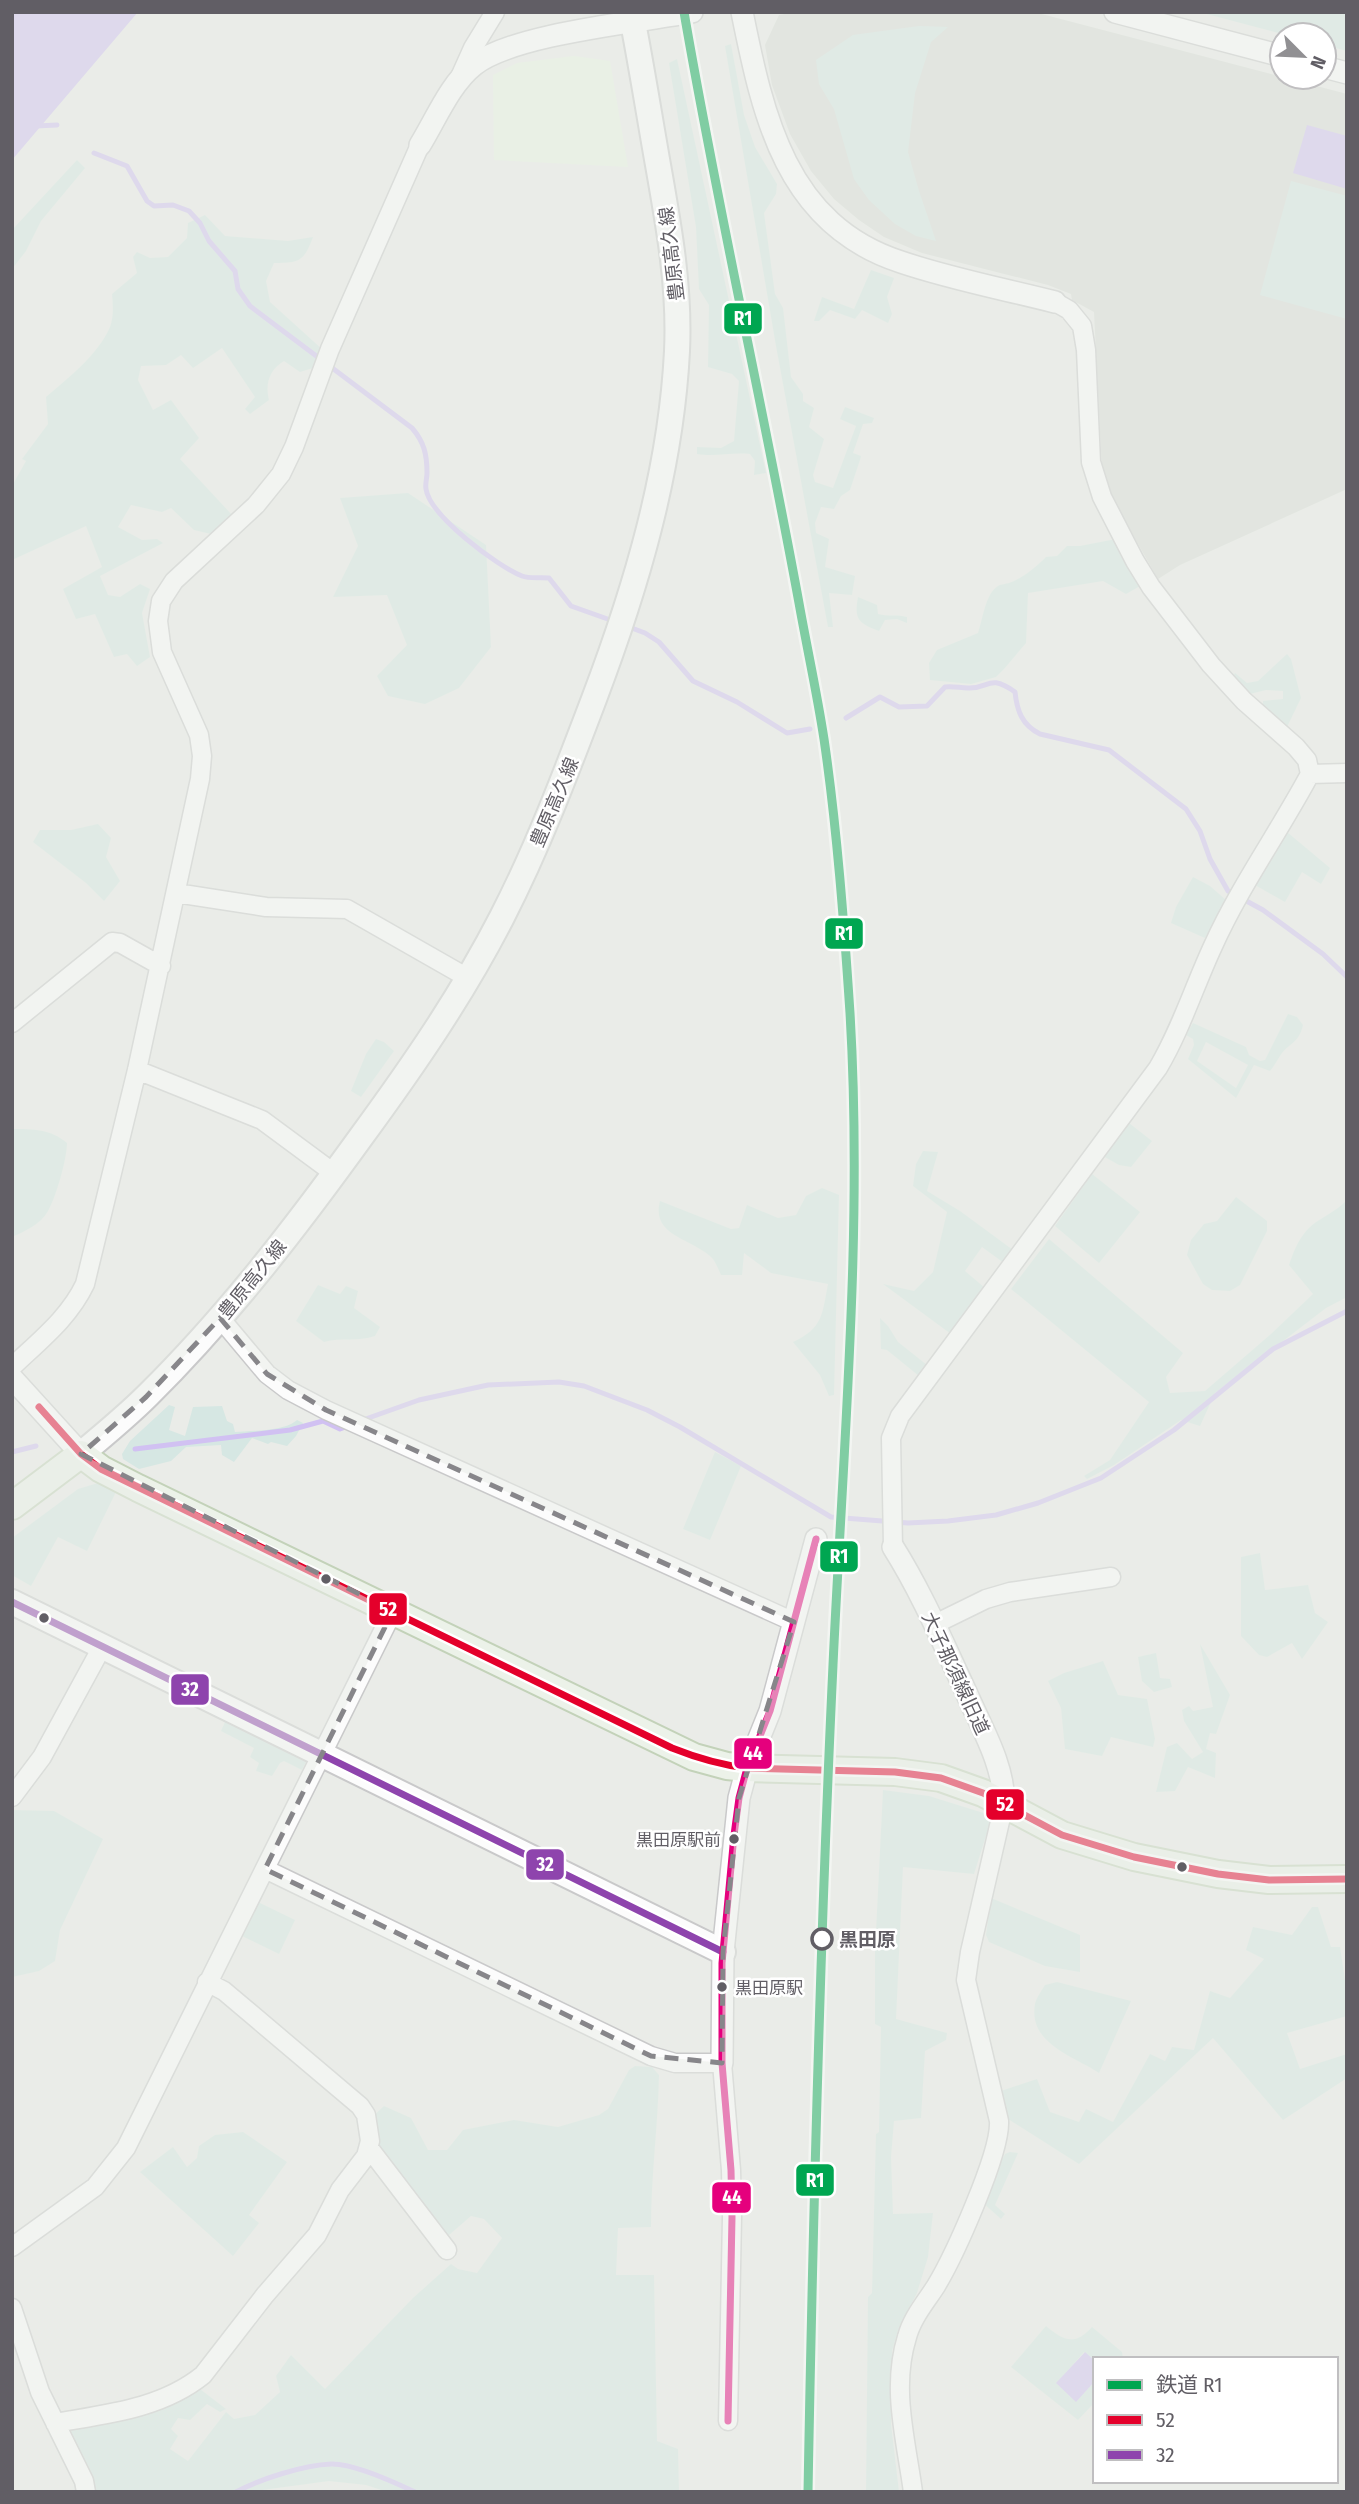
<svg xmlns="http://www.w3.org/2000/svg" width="1359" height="2504" viewBox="0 0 1359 2504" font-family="'Fira Sans Condensed','Noto Sans JP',sans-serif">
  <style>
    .commercial { fill: #e9f4e3 }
    .education { fill: #d9dcd7 }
    .green { fill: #d6e7e3; fill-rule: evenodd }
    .water { fill: #d1c1f2 }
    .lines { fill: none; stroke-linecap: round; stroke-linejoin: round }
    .stream { stroke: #d1c1f2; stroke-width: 5 }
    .minor-casing { stroke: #c9c9ca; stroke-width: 21 }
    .tertiary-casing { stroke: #c9c9ca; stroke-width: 24 }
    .secondary-casing { stroke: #c9c9ca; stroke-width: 28 }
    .primary-casing { stroke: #c3d2b9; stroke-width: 30 }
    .minor { stroke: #fcfcfc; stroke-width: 18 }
    .tertiary { stroke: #fcfcfc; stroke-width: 21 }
    .secondary { stroke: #fcfcfc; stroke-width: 24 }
    .primary { stroke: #ecf2e9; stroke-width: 26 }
    .bus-1-casing { stroke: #fff; stroke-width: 12 }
    .bus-2-casing { stroke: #fff; stroke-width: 12 }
    .bus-3-casing { stroke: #fff; stroke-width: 12 }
    .bus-1 { stroke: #e4002b; stroke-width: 7 }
    .bus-2 { stroke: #8e44ad; stroke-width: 7 }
    .bus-3 { stroke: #e5007d; stroke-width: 7 }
    .rail-1-casing { stroke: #fff; stroke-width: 14 }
    .rail-1 { stroke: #00a651; stroke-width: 9 }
    .marked { fill: none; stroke: #87868a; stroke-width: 5; stroke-dasharray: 14 9; stroke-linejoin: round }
    .bus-dot { fill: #615e65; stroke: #fff; stroke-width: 2.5 }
    .stop-dot { fill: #fff; stroke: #615e65; stroke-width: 3.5 }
    .labels { text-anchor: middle; stroke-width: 5; stroke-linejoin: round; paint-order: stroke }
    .bus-label { font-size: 17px; fill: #615e65; stroke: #fff; text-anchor: end }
    .street-label { font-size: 19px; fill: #615e65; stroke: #fff }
    .stop-label { font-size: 19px; font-weight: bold; fill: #615e65; stroke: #fff; text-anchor: start }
    .line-badge { stroke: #fff; stroke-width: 2.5 }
    .badge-label { font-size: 19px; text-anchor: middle; font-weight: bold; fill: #fff }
  </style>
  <rect width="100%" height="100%" fill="#eaece8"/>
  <path class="commercial" d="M 574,56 L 610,61 L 628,167 L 494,160 L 493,75 L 517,63 Z"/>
  <path class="education" d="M 795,12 L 1034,12 L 1347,94 L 1347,489 L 1180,565 L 1158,579 L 1113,500 L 1102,469 L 1094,312 L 1072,300 L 1071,294 L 1048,285 L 922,253 L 884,237 L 859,220 L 834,199 L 811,171 L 790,134 L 772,85 L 765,45 L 779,15 Z"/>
  <path class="green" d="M 1199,12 L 1347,12 L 1347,51 L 1324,45 L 1324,35 L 1286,35 Z
    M 919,26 L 948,27 L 931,42 L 915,93 L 908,152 L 919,191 L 936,241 L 916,236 L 895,224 L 869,200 L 854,179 L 834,109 L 819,84 L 816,60 L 853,35 Z
    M 731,44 L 744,115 L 755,147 L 777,184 L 776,194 L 764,213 L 775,294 L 783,308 L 791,377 L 803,394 L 803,401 L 814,408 L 809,427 L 824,439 L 813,475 L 815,482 L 833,488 L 856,426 L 840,419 L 845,407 L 874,418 L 872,423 L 863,424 L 853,453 L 861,456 L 860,460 L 850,490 L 841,496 L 834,509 L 821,507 L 815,523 L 816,533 L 829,539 L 825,567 L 855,576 L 852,595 L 829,593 L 833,627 L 828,627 L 776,346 L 725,46 Z
    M 677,59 L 766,473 L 754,475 L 755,461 L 750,454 C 731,452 716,457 697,454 L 697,447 L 721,448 L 734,441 L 739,381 L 732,374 L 708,367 L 709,305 L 699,289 L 696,227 L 669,63 Z
    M 77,160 L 85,168 L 41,221 L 26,251 L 12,269 L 12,230 Z
    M 1291,181 L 1347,196 L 1347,319 L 1260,295 Z
    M 205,215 L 225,236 L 288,241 L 313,237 C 304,261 300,263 274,263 L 266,281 L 270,302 L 323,350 L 313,368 L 300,372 L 284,361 C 269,370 265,384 269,400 L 250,414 L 245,409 L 255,397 L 222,348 L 193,368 L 181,355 L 166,365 L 141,366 L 138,380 L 153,410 L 171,400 L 199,438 L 180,459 L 233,516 L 211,534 L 194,530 L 171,508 L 162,512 L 131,505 L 118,527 L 142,540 L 157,539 L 163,543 L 100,576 L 108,595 L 120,597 L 140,584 L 150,589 L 142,613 L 150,657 L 137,666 L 127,654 L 114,657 L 95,614 L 76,619 L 63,589 L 102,567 L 86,526 L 12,560 L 12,486 L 26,461 L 22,459 L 48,424 L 46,397 C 68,378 98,355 110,327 C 114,316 113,305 112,294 L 137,273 L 133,257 L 137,252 L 150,258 L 168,257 L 187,238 L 188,223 Z
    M 871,270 L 894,278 L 887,297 L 892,314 L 888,323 L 862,310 L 855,319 L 830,310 L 819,321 L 814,321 L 822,297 L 854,309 Z
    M 408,493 L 486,545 L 491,647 L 459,688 L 425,704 L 388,696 L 377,676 L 407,645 L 387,595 L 333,597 L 358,546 L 340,498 Z
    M 1116,539 L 1140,586 L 1126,594 L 1103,581 L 1028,593 L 1026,643 L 1004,669 L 996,677 L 971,684 L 930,680 L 929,663 L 937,650 L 978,633 C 983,619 985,594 998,586 C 1001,584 1007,584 1009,583 C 1023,578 1036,567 1046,557 L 1057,556 L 1067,546 L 1080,546 Z
    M 858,597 L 877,605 L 878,614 C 888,617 897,614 907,617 L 907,623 L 897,619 L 885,620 L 879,631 C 858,623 854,619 858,597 Z
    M 1287,654 L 1291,659 L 1301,698 L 1287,727 L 1263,706 L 1263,701 L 1283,699 L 1283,691 L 1266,690 L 1250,694 L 1232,679 L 1235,673 L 1247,683 L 1258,681 Z
    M 98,824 L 111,838 L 106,857 L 120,881 L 104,901 L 86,883 L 33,842 L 40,830 L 71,830 Z
    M 1287,832 L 1330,868 L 1321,884 L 1302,872 L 1285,902 L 1255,885 Z
    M 1193,877 L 1210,886 L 1226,900 L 1205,938 L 1171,923 L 1176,907 Z
    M 1288,1014 L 1297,1017 L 1303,1025 C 1299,1044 1288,1043 1280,1056 C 1276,1062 1274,1066 1270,1071 L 1254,1065 L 1236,1098 L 1188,1059 L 1194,1045 L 1193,1039 L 1186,1035 L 1193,1023 L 1246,1047 L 1249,1055 L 1260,1061 L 1265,1060 ZM 1206,1042 L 1248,1065 L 1236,1088 L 1197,1061 Z
    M 376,1039 L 384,1042 L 394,1051 L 361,1097 L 351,1091 L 366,1054 Z
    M 1129,1123 L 1152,1141 L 1131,1167 L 1119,1165 L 1103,1156 Z
    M 12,1129 C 33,1129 51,1129 67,1143 C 67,1159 56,1197 48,1211 C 40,1225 25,1231 12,1237 Z
    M 923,1151 L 938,1152 L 927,1191 L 960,1211 L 1013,1250 L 1004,1263 L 982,1247 L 965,1271 L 985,1288 L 951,1334 L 883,1284 L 914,1291 L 933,1272 L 947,1212 L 913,1186 L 916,1164 Z
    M 1092,1174 L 1140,1212 L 1099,1263 L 1055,1226 Z
    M 822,1188 L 839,1195 L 834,1395 L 829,1396 L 820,1375 L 793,1342 C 823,1328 822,1315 828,1284 L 771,1273 L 744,1253 L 742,1275 L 721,1275 C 718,1268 715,1260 710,1256 C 689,1238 651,1235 660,1201 L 731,1229 L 739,1228 L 747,1205 L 778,1218 L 796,1215 L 806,1196 Z
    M 1236,1197 L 1267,1221 L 1267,1231 L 1240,1285 L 1230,1291 L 1212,1290 L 1203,1284 L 1187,1255 L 1191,1240 L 1204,1224 L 1217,1221 Z
    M 1347,1200 L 1347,1297 L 1326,1308 L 1215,1393 L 1200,1426 L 1181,1420 L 1114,1465 L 1087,1479 L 1084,1476 L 1110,1460 L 1149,1402 L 1011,1289 L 1049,1239 L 1183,1353 L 1166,1377 L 1170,1393 L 1205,1391 L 1271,1334 L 1313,1294 L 1289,1265 C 1293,1253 1298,1240 1307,1230 C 1318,1218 1335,1213 1347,1200 Z
    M 318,1285 L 340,1294 L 346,1286 L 358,1291 L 354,1308 L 380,1327 L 375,1336 C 358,1342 341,1337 324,1342 L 296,1321 Z
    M 880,1318 L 888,1326 L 898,1342 L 927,1365 L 919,1376 L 887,1350 L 881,1349 Z
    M 169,1405 L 175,1407 L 169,1430 L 185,1436 L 193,1407 L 222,1406 L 227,1421 L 233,1424 L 235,1432 C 251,1431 286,1431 297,1420 L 303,1423 L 296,1436 L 287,1446 L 271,1442 L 268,1444 L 252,1438 L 234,1462 L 222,1455 L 221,1445 L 186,1447 L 171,1461 L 139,1469 L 123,1459 L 122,1454 L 130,1441 Z
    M 715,1452 L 741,1466 L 710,1540 L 683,1529 Z
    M 98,1483 L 116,1492 L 87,1551 L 58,1537 L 31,1586 L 12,1575 L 12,1538 L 78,1489 Z
    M 1260,1553 L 1265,1590 L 1308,1585 L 1315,1613 L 1328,1622 L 1302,1659 L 1292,1643 L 1267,1657 L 1259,1655 L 1241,1636 L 1241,1557 Z
    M 1200,1644 L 1230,1695 L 1216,1734 L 1210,1733 L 1206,1749 L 1216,1753 L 1215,1778 L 1188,1767 L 1175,1791 L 1156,1792 L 1167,1747 L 1177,1743 L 1192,1759 L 1203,1752 L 1184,1721 L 1182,1710 L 1189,1706 L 1193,1711 L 1213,1707 Z
    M 1156,1653 L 1160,1678 L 1170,1679 L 1172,1687 L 1154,1692 L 1142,1681 L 1138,1657 Z
    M 1103,1661 L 1118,1695 L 1147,1699 L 1155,1739 L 1153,1747 L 1111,1737 L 1102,1756 L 1065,1749 L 1061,1708 L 1048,1681 L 1064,1673 Z
    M 225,1722 L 306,1762 L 302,1770 L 284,1761 L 280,1763 L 272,1776 L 256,1771 L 259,1763 L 250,1757 L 254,1748 L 221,1731 Z
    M 883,1790 L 929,1796 L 990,1815 L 990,1823 L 974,1874 L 903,1867 L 896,2019 L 947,2033 L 946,2040 L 925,2051 L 921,2118 L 894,2121 L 891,2157 L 893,2214 L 933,2213 L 928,2257 L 917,2293 L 898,2330 L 892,2351 L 891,2424 L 899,2492 L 866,2492 L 868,2297 L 872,2293 L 876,2134 L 879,2132 L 881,2027 L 875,2024 L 875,1952 Z
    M 12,1810 L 54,1811 L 103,1839 L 60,1930 L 55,1961 L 39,1971 L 12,1977 Z
    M 991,1898 L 1080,1935 L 1080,1972 L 1045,1966 L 989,1942 L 986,1935 Z
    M 258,1902 L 295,1920 L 279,1954 L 242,1936 Z
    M 1312,1907 L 1318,1907 L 1331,1947 L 1340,1947 L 1347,1993 L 1347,2016 L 1287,2033 L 1300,2069 L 1347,2054 L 1347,2078 L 1283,2120 L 1213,2038 L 1079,2164 L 1008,2119 L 1004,2111 L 1001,2091 L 1037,2079 L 1050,2112 L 1079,2122 L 1086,2109 L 1113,2122 L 1150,2054 L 1165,2061 L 1172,2047 L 1194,2050 L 1210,1991 L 1230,1998 L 1264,1959 L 1246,1950 L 1253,1927 L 1292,1935 Z
    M 1057,1982 L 1131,2001 L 1099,2073 C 1074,2056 1028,2044 1035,2004 C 1036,1998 1042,1990 1045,1985 Z
    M 635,2066 L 652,2067 L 659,2075 C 658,2126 651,2176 651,2227 L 618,2228 L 616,2275 L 654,2275 L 657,2441 L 678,2449 L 679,2492 L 387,2492 L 366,2485 L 329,2481 L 255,2491 L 95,2492 C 89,2479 67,2448 70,2435 C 71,2428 78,2426 82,2423 L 200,2389 L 226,2409 L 220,2412 L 207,2404 L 190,2420 L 178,2418 L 171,2429 L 178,2436 L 170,2449 L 188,2461 L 226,2412 L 234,2419 L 255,2415 L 280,2392 L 276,2376 L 291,2355 L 325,2389 L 413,2298 L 451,2264 L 458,2269 L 477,2273 L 502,2238 L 484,2219 L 471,2216 L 449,2235 L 440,2232 L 373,2147 L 370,2119 L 384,2106 L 411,2118 L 428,2150 L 447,2150 L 463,2130 L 514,2120 L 558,2127 L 599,2115 L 608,2109 L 629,2070 Z
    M 243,2132 L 287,2162 L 249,2215 L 259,2223 L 233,2256 L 140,2172 L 173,2147 L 187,2167 L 197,2158 L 199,2146 L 215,2135 Z
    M 1010,2152 L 1018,2153 L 995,2205 L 1005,2214 L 1001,2219 L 982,2202 L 1005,2154 Z
    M 1046,2326 C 1064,2341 1075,2346 1092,2327 L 1122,2352 L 1123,2359 L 1095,2359 L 1095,2361 L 1084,2352 L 1057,2383 L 1076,2401 L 1095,2381 L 1093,2397 L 1095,2402 L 1078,2420 L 1011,2367 Z"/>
  <path class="water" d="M 12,12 L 138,12 L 12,160 Z
    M 1307,125 L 1347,136 L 1347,189 L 1293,173 Z
    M 1085,2352 L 1095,2361 L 1095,2381 L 1076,2402 L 1056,2383 Z"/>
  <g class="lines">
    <path class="stream" d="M 36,126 L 57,125
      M 94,153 L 127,166 L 147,201 L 154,206 L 173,205 L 189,211 L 200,223 L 209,241 L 235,271 L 238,289 L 250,306 L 412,428 C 424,442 427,454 427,473 C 427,478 425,484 426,489 C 430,516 497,566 522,576 C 530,579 540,577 549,578 L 571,606 L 616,622
      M 629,627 L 645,633 L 659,642 L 693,681 L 737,702 L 787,733 L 810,729
      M 846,718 L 880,697 L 899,707 L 927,706 L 945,687 C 953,686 960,688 968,688 C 990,689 988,673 1015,692 C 1017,711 1022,725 1040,734 L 1109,750 L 1186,809 L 1200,831 L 1210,859 L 1228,891 L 1263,910 L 1323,954 L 1347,977
      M 360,1421 L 419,1400 L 488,1385 L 559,1382 L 584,1386 L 647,1410 L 680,1427 L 831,1517 L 908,1523 L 948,1521 L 996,1515 L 1038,1503 L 1101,1478 L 1174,1430 L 1273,1349 L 1347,1311
      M 135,1449 L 290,1430 L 323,1421 L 340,1429 L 348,1426
      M 12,1452 L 36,1446
      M 236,2492 C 260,2479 304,2465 331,2464 C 353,2463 394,2482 415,2492"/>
    <g class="minor-casing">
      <path id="minor" d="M 460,77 L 473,48 L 495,12
        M 1310,774 L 1347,773
        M 176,893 L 266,907 L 347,909 L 468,978
        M 12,1023 L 112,942 L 120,943 L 161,966
        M 137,1070 L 262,1120 L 335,1174
        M 220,1318 L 267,1374 L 288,1390 L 326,1410 L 794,1622
        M 12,1367 C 39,1341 69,1318 85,1284 L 137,1070 L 200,779 L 202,756 L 199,735 L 162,652 L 158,621 L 161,601 L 174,581 L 256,505 L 281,474 L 294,447 L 330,349 L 420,145
        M 893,1547 L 891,1438 L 900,1416 L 1158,1068 C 1181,1029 1194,987 1213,946 C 1240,886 1279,832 1310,774 L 1307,760 L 1296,747 L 1244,701 L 1211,665 L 1151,587 L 1135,561 L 1102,497 L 1091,462 L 1086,350 L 1082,326 L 1069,310 L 1055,302
        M 935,1624 L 986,1599 L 1010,1592 L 1111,1577
        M 12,1797 L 42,1757 L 102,1647
        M 265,1869 L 651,2056 L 675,2063 L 722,2063 L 731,2170 L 732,2217 L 728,2421
        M 369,2148 L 447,2250
        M 12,2247 L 95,2187 L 126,2148 L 393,1611
        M 12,2308 L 40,2392 L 84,2481 L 86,2492
        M 55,2423 C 106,2414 161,2409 203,2375 L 265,2295 L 317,2235 L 340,2190 L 366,2156 L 370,2141 L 366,2115 L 360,2106 L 224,1991 L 207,1982
        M 913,2492 C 906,2440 891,2388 907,2337 C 912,2318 925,2303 936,2286 C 954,2256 1001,2153 999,2121 L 966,1980 L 970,1952 L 1004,1804"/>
    </g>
    <g class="tertiary-casing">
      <path id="tertiary" d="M 742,12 C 763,116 786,225 901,262 C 951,279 1004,289 1055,302
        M 1115,12 L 1282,56
        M 1324,67 L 1347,73
        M 420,145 C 436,119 450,84 474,65 C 513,34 639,22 692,12
        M 12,1378 L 81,1454
        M 893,1547 C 922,1593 943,1643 966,1692 C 981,1727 1004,1764 1004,1804
        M 722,2063 L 723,1952 L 739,1798 L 747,1768 L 770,1711 L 816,1539"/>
    </g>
    <g class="secondary-casing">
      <path id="secondary" d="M 81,1454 C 104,1435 127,1416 148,1395 C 227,1317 296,1227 361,1137 C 413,1066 462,995 502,917 C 538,847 566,773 594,699 C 636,588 671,471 677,351 C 680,288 669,227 658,165 C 649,114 641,63 631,12
        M 12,1602 L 723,1952"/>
    </g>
    <g class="primary-casing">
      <path id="primary" d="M 12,1506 L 81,1454 L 101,1469 L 138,1488 L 694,1757 L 727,1766 L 747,1768 L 895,1772 L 941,1778 L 983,1793 L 1062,1835 L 1134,1857 L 1218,1874 L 1269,1880 L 1347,1879"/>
    </g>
    <use href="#minor" class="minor"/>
    <use href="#tertiary" class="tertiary"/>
    <use href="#secondary" class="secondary"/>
    <use href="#primary" class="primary"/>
    <g class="bus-1-casing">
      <path id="bus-1" d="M 39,1407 L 81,1454 L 101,1469 L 672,1748 C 697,1758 721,1765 747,1768 L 895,1772 L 941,1778 L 983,1793 L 1062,1835 L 1134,1857 L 1218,1874 L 1269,1880 L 1347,1879"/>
    </g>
    <g class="bus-2-casing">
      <path id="bus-2" d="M 12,1602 L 723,1952"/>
    </g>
    <g class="bus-3-casing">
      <path id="bus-3" d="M 728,2421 L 732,2217 L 731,2170 L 722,2063 L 722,1963 L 734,1835 L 739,1798 L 747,1768 L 770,1711 L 816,1539"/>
    </g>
    <use href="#bus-1" class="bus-1"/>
    <use href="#bus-2" class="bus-2"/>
    <use href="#bus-3" class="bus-3"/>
    <g class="rail-1-casing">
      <path id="rail-1" d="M 684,12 C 718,210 763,406 799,603 C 807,648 817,693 824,739 C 837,828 844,923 850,1013 C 863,1230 843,1448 833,1665 C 820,1940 813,2216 808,2492"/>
    </g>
    <use href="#rail-1" class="rail-1"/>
  </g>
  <path d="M0 0H1359V2504H0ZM 220,1318 L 267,1374 L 326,1410 L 794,1622 L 739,1798 L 723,1952 L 722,2063 L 651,2056 L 265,1869 L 393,1611 L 81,1454 L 146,1397 Z" fill="#eaece8" fill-opacity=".55" fill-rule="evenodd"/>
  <path class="marked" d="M 220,1318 L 267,1374 L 326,1410 L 794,1622 L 739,1798 L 723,1952 L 722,2063 L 651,2056 L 265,1869 L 393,1611 L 81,1454 L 146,1397 Z"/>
  <g class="bus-dot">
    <circle cx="326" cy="1579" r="6"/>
    <circle cx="44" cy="1618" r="6"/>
    <circle cx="734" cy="1839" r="6"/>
    <circle cx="1182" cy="1867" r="6"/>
    <circle cx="722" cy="1987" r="6"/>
  </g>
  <circle class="stop-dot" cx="822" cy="1939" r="10"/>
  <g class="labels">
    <g class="bus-label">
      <text x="721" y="1846">黒田原駅前</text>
      <text x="735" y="1994" text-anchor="start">黒田原駅</text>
    </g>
    <g class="street-label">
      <text transform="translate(671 254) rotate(-97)" y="7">豊原高久線</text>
      <text transform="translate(554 802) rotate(-67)" y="7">豊原高久線</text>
      <text transform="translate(252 1279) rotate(-51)" y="7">豊原高久線</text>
      <text transform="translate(956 1673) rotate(65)" y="7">大子那須線旧道</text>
    </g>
    <g class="stop-label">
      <text x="839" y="1946">黒田原</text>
    </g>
  </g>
  <g class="line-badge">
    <rect x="723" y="302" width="40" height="33" rx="7" fill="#00a651"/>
    <rect x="824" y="917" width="40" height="33" rx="7" fill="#00a651"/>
    <rect x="819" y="1540" width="40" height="33" rx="7" fill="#00a651"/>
    <rect x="368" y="1592" width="40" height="34" rx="7" fill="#e4002b"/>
    <rect x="170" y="1673" width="40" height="33" rx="7" fill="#8e44ad"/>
    <rect x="733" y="1737" width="40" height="33" rx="7" fill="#e5007d"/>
    <rect x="985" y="1788" width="40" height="33" rx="7" fill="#e4002b"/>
    <rect x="525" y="1848" width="40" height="33" rx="7" fill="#8e44ad"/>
    <rect x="795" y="2163" width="40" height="34" rx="7" fill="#00a651"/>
    <rect x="711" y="2181" width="41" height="33" rx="7" fill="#e5007d"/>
  </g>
  <g class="badge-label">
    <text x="743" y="325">R1</text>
    <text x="844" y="940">R1</text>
    <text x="839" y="1563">R1</text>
    <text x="388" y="1616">52</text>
    <text x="190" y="1696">32</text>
    <text x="753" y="1760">44</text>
    <text x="1005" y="1811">52</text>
    <text x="545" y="1871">32</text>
    <text x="815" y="2187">R1</text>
    <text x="732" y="2204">44</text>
  </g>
  <rect width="1359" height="2504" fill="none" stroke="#615e65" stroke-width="28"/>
  <rect x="1093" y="2357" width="245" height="126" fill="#ffffff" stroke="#c0bfc1" stroke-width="2"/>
  <rect x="1107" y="2380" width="35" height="10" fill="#00a651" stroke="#c0bfc1" stroke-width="2"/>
  <text x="1156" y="2392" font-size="21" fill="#615e65">鉄道 R1</text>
  <rect x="1107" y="2415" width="35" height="10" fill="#e4002b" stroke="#c0bfc1" stroke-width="2"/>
  <text x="1156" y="2427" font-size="21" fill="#615e65">52</text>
  <rect x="1107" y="2450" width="35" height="10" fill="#8e44ad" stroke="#c0bfc1" stroke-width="2"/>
  <text x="1156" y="2462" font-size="21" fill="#615e65">32</text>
  <g transform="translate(1303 56) rotate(114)"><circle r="33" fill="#ffffff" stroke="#c0bfc1" stroke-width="2"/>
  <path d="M0-5L12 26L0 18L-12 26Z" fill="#919093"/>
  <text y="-10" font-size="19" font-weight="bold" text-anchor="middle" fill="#615e65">N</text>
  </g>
</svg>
